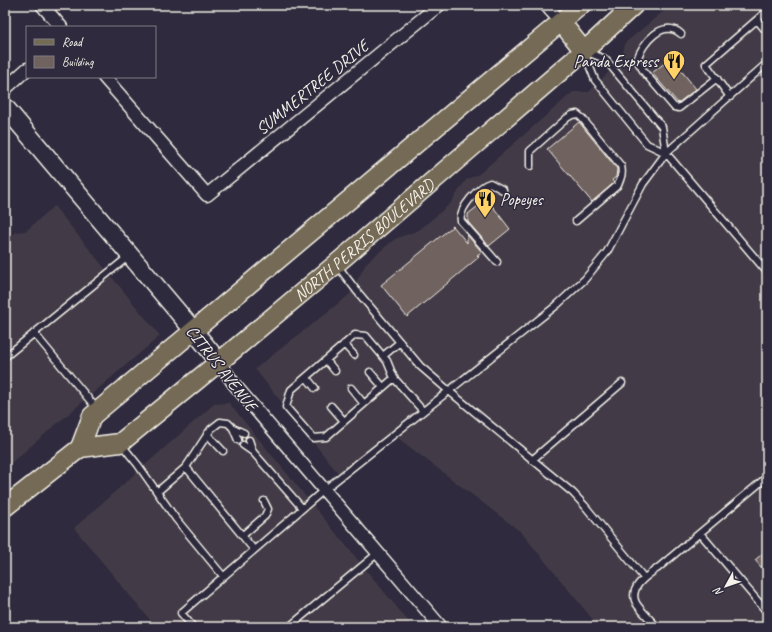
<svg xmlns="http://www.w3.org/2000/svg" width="772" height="632" viewBox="0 0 772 632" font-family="Caveat,sans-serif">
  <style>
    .built { fill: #423b47 }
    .building { fill: #70625e; stroke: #f4f1e8 }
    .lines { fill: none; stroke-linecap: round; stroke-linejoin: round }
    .lane-casing { stroke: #f4f1e8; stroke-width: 9 }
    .street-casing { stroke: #f4f1e8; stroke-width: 15 }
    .secondary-casing { stroke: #f4f1e8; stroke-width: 20 }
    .primary-casing { stroke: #f4f1e8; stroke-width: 21 }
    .lane { stroke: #2f2a3d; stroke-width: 6 }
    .street { stroke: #2f2a3d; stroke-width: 12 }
    .secondary { stroke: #2f2a3d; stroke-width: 17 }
    .primary { stroke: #746b55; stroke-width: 18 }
    .labels { text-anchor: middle; stroke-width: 3; stroke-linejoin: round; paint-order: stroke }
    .poi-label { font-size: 17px; fill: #f4f1e8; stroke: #2f2a3d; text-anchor: end }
    .street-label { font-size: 17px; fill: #f4f1e8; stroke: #2f2a3d }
  </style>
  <rect width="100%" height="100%" fill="#2f2a3d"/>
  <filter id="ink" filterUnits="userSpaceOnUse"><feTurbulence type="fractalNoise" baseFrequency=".025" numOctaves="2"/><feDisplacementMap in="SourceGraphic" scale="8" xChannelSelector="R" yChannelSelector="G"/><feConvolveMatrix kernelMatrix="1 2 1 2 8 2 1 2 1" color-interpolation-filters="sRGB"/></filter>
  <g filter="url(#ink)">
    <path class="built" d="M 671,5 L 767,5 L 767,627 L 599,627 L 521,532 L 390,432 L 338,473 L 255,369 L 349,295 L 367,262 L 395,239 L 419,230 L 450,204 L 466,180 L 479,174 L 573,92 L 589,92 L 622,59 L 625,43 Z
      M 54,206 L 160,336 L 5,468 L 5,241 L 16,232 L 26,231 Z
      M 229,403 L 413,627 L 156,627 L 74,528 L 214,404 Z"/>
    <path class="building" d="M 671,58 L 696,89 L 678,103 L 652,73 Z
      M 579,122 L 617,169 L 616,177 L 612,180 L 614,183 L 592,202 L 547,149 Z
      M 487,199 L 510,229 L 489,246 L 468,222 L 468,214 Z
      M 453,226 L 467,243 L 467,235 L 482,252 L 477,255 L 479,257 L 407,317 L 381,285 Z
      M 767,550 L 767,574 L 755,560 Z"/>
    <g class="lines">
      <g class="lane-casing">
        <path id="lane" d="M 757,20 L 767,32
          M 681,34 C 663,18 642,43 637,60 L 644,72 L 674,107 L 679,108 L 717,78
          M 584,52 L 595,80 L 647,144 L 666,153 L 767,272
          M 587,52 L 605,59 L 662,127 L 666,153
          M 730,97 L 706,64 L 767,11
          M 530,166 L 530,151 L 567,118 L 572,115 L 577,114 L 582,118 L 621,166 C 623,173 621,178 618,185 L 576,221
          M 497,262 L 461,221 C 458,209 479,186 490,183 L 503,190
          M 337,265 L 356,290 L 420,366 L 449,391 L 573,493 L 585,506 L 644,578
          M 34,333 L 97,409
          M 344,344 L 354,355
          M 383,356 L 400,342
          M 5,357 L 129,256
          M 326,360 L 335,371
          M 370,372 L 383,387
          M 306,377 L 315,388
          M 394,378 L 326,437 L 313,438 L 286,407 L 291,390 L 355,335 L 366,336 L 387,361 L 394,378 L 423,411
          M 351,388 L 364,404
          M 331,406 L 344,421
          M 233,428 L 244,433
          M 207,434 L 223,451
          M 249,440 L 253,452
          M 122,445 L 138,465 L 176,519 L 223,576
          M 243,445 L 253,452 L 302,508
          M 532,460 L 622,383
          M 186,467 L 254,550
          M 157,492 L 186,467 L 211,429 L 220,422 L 228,423 L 233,428 L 238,440
          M 700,533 L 767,612
          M 243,535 L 265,516 L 268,509 L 264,501
          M 193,627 L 181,613 L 324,490 L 557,305 L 585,279 L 607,252 L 643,184 L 666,153 L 767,63
          M 289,627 L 378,553
          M 657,627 C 651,620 640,610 636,603 C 628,587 648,575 658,568 L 767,477"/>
      </g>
      <g class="street-casing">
        <path id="street" d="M 42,5 L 61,27
          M 546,5 L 561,22
          M 104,77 L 207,195 L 439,5
          M 5,89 L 27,69
          M 219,362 L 234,384 L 441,627"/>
      </g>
      <g class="secondary-casing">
        <path id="secondary" d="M 5,107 L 194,331 L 219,362"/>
      </g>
      <g class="primary-casing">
        <g id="primary">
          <path d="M 561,22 L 584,51"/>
          <path d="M 80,448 L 92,416 L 581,5"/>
          <path id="s1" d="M 5,507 L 80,448 L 120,443 L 219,362 L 336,264 L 584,51 L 634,5"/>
        </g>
      </g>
      <use href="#lane" class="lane"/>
      <use href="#street" class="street"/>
      <use href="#secondary" class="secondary"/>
      <use href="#primary" class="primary"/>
    </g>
  </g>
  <defs>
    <g id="restaurant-pin" transform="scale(1.15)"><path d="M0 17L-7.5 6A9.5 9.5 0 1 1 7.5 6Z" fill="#ffd166" stroke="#2f2a3d"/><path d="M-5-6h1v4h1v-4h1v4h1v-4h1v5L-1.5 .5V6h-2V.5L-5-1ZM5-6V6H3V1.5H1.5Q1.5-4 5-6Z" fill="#111"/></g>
  </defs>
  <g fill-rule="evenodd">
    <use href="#restaurant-pin" x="674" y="61"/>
    <use href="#restaurant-pin" x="485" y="199"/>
  </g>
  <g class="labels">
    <g class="poi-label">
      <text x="658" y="67">Panda Express</text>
      <text x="500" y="205" text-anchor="start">Popeyes</text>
    </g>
    <g class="street-label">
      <text transform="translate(312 87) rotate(-39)" y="6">SUMMERTREE DRIVE</text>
      <text dy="6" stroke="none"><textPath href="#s1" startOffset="453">NORTH PERRIS BOULEVARD</textPath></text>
      <text transform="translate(222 368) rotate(52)" y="6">CITRUS AVENUE</text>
    </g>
  </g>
  <rect width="772" height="632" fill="none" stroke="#2f2a3d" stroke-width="20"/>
  <rect x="10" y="10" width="752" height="612" fill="none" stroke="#f4f1e8" stroke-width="1.5" filter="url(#ink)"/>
  <rect x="26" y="26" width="130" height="52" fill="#2f2a3d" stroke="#7e7a81"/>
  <rect x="34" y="39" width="20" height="6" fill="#746b55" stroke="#7e7a81"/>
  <text x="62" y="46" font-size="12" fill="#f4f1e8">Road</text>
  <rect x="34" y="56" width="20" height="12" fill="#70625e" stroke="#7e7a81"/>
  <text x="62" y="66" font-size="12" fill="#f4f1e8">Building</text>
  <g transform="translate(726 586) rotate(230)" stroke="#2f2a3d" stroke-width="3" paint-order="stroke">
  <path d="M0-3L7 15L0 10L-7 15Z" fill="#f4f1e8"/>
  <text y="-6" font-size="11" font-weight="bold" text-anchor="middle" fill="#f4f1e8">N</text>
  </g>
</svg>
